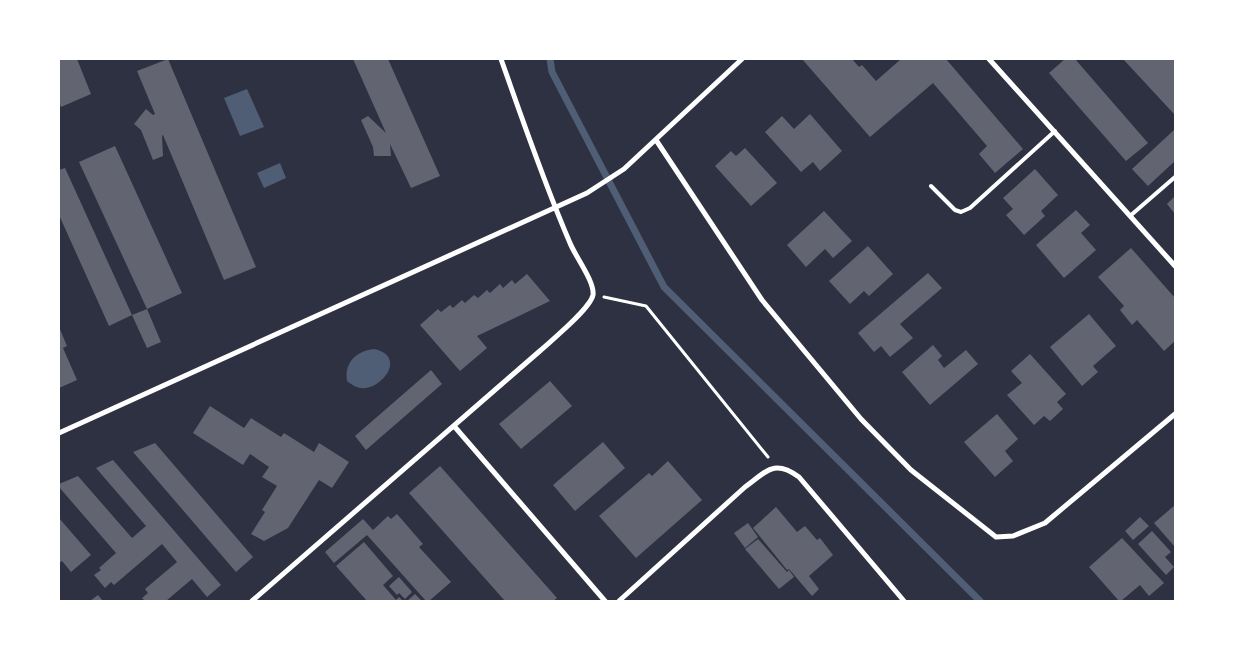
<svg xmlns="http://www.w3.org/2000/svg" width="1234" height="660" viewBox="0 0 1234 660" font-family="'Open Sans',sans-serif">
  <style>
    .water { fill: #4f5d75 }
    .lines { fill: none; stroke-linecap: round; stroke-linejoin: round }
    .stream { stroke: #4f5d75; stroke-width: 7 }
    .building { fill: #626471 }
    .path { stroke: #fff; stroke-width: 3 }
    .service { stroke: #fff; stroke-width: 4 }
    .minor { stroke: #fff; stroke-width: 5 }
  </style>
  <rect width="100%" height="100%" fill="#2d3142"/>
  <path class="water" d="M 247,89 L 264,127 L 240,136 L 224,98 Z
    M 280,163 L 286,178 L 264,188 L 257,173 Z
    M 374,349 C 408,356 381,391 361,388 C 356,388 351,384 347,381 C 344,363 356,351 374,349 Z"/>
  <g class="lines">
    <path class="stream" d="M 550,59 L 552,72 L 664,287 L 980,601"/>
  </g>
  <path class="building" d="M 59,59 L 77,59 L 91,94 L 61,107 L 59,103 Z
    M 168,59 L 256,267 L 224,280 L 163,135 L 162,136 L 163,156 L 153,160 L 141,130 L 134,124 L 146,109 L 153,115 L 155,114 L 137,71 Z
    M 353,59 L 388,59 L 440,176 L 411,188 L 390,144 L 391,156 L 374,156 L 373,147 L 361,120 L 368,116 L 386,133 Z
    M 802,59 L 852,59 L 859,67 L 862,65 L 876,81 L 901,59 L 946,59 L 1023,149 L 995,173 L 979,154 L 987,146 L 933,83 L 870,137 Z
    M 1065,59 L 1075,59 L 1148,143 L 1126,161 L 1049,73 Z
    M 1123,59 L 1175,59 L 1175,113 L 1174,114 Z
    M 810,114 L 842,151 L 820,171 L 813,162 L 801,172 L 765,132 L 782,116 L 794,129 Z
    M 1175,129 L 1175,161 L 1148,186 L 1132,169 Z
    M 115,146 L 182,293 L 147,309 L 79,162 Z
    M 745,148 L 777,183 L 751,206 L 715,166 L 731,151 L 736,156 Z
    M 65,168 L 132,315 L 109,326 L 59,215 L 59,170 Z
    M 1035,169 L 1058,195 L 1041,211 L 1045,216 L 1024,235 L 1006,215 L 1013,209 L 1003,198 Z
    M 1175,196 L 1175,214 L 1167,204 Z
    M 1076,210 L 1090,225 L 1081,233 L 1096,250 L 1064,278 L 1036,245 Z
    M 824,211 L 852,241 L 833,258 L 825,249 L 806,267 L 787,245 Z
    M 868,246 L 893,274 L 869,296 L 864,291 L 850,304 L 829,281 Z
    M 1131,248 L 1175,298 L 1175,341 L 1164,351 L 1137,320 L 1132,325 L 1120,310 L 1124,306 L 1098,277 Z
    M 928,273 L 942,288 L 900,324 L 913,338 L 890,357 L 881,346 L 874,352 L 858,333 Z
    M 527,274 L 550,301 L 477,336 L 487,348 L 460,371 L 420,325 L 438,309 L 441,312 L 450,305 L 453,308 L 462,300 L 465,303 L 474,295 L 478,298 L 487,290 L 490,293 L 500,284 L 503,288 L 512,280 L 515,284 Z
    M 147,309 L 161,342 L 147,348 L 132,315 Z
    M 1089,314 L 1116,346 L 1093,366 L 1098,372 L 1082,386 L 1050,347 Z
    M 59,327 L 67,346 L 63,348 L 77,380 L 59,388 Z
    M 933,345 L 942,356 L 938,360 L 944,368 L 966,350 L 978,364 L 930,405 L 902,372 Z
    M 1030,354 L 1066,394 L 1057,402 L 1063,409 L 1050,421 L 1044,416 L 1034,425 L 1007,395 L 1022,383 L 1011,371 Z
    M 431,370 L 442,384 L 366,450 L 355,436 Z
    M 550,381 L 572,406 L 521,449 L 499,424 Z
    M 210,406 L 244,428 L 251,418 L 281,437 L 284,433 L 314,452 L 319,443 L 349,462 L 332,488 L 319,480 L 288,528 L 264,541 L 251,534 L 265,512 L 262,510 L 277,486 L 262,477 L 269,467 L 250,454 L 243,465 L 193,433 Z
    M 997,414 L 1018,439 L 1005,451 L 1013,461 L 995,477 L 964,442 Z
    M 603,442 L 625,468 L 575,511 L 553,485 Z
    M 155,443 L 253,557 L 236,572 L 133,452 Z
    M 113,460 L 221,585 L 207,597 L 192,579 L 166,601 L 145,601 L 142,598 L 148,593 L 145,589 L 177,562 L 162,544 L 114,585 L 111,582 L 105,588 L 94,575 L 101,570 L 99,568 L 116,553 L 59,487 L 59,484 L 78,476 L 132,538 L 146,526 L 96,468 Z
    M 668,461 L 702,500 L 636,558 L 599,516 L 649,473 L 652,476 Z
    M 440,466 L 557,598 L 553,601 L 505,601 L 409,493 Z
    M 1175,505 L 1175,547 L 1154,523 Z
    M 776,507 L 797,532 L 805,526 L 817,540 L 820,538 L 833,555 L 809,576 L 819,589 L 812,596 L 789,569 L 787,570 L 753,528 Z
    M 397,514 L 423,544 L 419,547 L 451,582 L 429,601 L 426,601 L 367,535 L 334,563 L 325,552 L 363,519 L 373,530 L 388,516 L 391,519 Z
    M 1140,517 L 1149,526 L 1133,540 L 1125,531 Z
    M 59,518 L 91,555 L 71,572 L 62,561 L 59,563 Z
    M 748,523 L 758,537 L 745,548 L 734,533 Z
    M 1152,531 L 1171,552 L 1165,557 L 1174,567 L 1166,575 L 1138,544 Z
    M 1122,538 L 1164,583 L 1149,596 L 1140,585 L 1121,601 L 1119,601 L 1089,567 Z
    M 758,539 L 787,572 L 789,570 L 794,577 L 779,589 L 745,549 Z
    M 364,542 L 393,576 L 383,585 L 396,600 L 399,597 L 403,601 L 367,601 L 336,566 Z
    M 399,577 L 412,592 L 405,599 L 399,593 L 397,595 L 389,586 Z
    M 415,594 L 422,601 L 407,601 Z
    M 98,595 L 103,601 L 90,601 Z"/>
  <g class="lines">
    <path class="path" d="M 604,297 L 646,306 L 768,457"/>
    <path class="service" d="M 931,186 L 955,210 L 961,212 L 970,208 L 1055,131
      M 1130,216 L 1175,177"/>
    <path class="minor" d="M 989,59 L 1175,266
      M 656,140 L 762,300 L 861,419 L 911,470 L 996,537 L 1013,536 L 1045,523 L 1175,414
      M 454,426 L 605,601
      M 59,433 L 587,193 L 624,169 L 742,59
      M 252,601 L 541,350 C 553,339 590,309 593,295 C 595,282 575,256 570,243 C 544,183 523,121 501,59
      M 619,601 L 745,487 C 767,471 774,459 799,477 L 904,601"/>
  </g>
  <rect width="1234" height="660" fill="none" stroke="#ffffff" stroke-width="120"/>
</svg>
